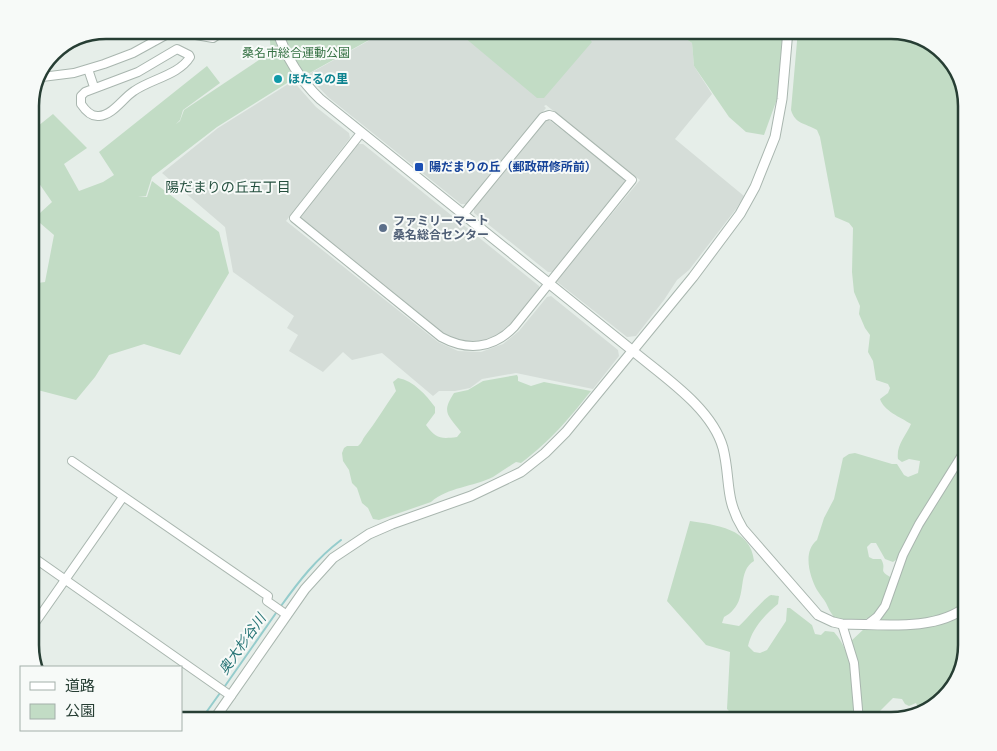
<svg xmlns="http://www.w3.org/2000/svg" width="997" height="751" viewBox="0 0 997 751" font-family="Quicksand,'Noto Sans JP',sans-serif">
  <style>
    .built { fill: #d5ddd8 }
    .green { fill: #c2dcc5 }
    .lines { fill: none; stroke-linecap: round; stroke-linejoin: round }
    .stream { stroke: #95cccc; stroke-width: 2 }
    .minor-casing { stroke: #a9b6af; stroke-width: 10 }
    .tertiary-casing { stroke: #a9b6af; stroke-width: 11 }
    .minor { stroke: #fff; stroke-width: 8 }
    .tertiary { stroke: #fff; stroke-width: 9 }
    .culture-dot { fill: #0f9aa8; stroke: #f7faf8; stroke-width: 2 }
    .transit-dot { fill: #1a4fb4; stroke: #f7faf8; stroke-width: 2 }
    .service-dot { fill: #5c6f8a; stroke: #f7faf8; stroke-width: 2 }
    .labels { text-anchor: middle; stroke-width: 4; stroke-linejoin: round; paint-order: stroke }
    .park-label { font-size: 12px; fill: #357143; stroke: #f7faf8 }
    .culture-label { font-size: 12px; font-weight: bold; fill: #0d838f; stroke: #f7faf8; text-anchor: start }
    .transit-label { font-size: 12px; font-weight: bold; fill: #164399; stroke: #f7faf8; text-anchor: start }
    .service-label { font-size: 12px; font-weight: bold; fill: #4e5e75; stroke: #f7faf8; text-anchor: start }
    .neighbourhood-label { font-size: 14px; fill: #244f3e; stroke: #f7faf8 }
    .water-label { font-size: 14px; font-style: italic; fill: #267475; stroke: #f7faf8 }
    .rim { fill: none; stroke: #273e34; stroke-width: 2.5 }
  </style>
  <rect width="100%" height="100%" fill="#e6eee9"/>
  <path class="built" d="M 388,30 L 672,30 L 692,43 L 694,66 L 712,94 L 675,139 L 744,196 L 736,209 L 689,270 L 677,280 L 664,300 L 636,336 L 627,337 L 556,281 L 640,180 L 546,105 L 544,106 L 546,108 L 466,204 L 461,204 L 328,97 L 307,75 Z
    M 293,81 L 316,107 L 349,133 L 350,138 L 286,221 L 438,342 L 458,351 L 481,352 L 503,344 L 519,331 L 547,297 L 551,296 L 618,350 L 619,356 L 593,389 L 516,373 L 482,379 L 470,388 L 455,391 L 439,391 L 433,396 L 382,353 L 352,360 L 343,352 L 323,372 L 289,351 L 298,335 L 287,328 L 294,316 L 233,272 L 225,227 L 162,173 L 218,128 Z
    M 544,120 L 549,120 L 624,178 L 625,184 L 553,272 L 548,272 L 474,213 L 474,209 Z
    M 358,144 L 363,144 L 539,286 L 540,290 L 505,331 L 487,341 L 480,343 L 459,342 L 442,334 L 301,220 L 301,215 Z"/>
  <path class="green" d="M 269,30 L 387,30 L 306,75 L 287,83 L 217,127 L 152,177 L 146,196 L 138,196 L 147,197 L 152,181 L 219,232 L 229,273 L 180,355 L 144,344 L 109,355 L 95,377 L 76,400 L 30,388 L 30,284 L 45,282 L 54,235 L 40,223 L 30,224 L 30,215 L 40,213 L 52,202 L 34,176 L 30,154 L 30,119 L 38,126 L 53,114 L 87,148 L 64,164 L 79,191 L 103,182 L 114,175 L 99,152 L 207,66 L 220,83 L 183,110 L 180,120 L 176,124 L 180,121 L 184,110 L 271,52 Z
    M 460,30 L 582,30 L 592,42 L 544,98 L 537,98 L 458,32 Z
    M 672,30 L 783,30 L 777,99 L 764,135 L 746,132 L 729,117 L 694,66 L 692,43 Z
    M 798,30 L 891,30 L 937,46 L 959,73 L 967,106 L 967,441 L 916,524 L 897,559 L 893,562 L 885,559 L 876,543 L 871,543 L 867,547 L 869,557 L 873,559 L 881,559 C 888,571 876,569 892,578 C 889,586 888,596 883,603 C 876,617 867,621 852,620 C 847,620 841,621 837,619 C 831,615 829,609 826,603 C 824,599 820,595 817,590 C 810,577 802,552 817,540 L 824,518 L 834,499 L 843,458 L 849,454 L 855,453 L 892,464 L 897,464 L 904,475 L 908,477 L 918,473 L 920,461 L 909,459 L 902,462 L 898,459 C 896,445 906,436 911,424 C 900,417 884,411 880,399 L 888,393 L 890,388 L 888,384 L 876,380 L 873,361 L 868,352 L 870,335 L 865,328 L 859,314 L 860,306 L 854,292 L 852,272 L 853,228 L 849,223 L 835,217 L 820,137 L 817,130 C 805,123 795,124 791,110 Z
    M 517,375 L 518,377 L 518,381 L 531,386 L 544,382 L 591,391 C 568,420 550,441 521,463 L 516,462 C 508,467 501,472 493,477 C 473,487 448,487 431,502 L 379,520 L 373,519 L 368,508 L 362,503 L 357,488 L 352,483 L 349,470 L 343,461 L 342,453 L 344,448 L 347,446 L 358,446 C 362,443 362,440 365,436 C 376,422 385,406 396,391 L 393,382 L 398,378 C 414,381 426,395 435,407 L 435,413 L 426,425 C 436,439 441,439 457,437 L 461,432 C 448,415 441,413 454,393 L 468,390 L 483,381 Z
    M 967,452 L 967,602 L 947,614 L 921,620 L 877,621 L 906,556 L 922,525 Z
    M 690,521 C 715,525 751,528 754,561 C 737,571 747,596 733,610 C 731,613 727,615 724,617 L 722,623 L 739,626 C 746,620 765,597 771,595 C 772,595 778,596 779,596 L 778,604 C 765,615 752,628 748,646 L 754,652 L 760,653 L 767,650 L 786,621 L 787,608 L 790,608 L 812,625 L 815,634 L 821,635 L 825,631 L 834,632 C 855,655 853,691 856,721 L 739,721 L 727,709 L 730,652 L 706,645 L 667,601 Z
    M 967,611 L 967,645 L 951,691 L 924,713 L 921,714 L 916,703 L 909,706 L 905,704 L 902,699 L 893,698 L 875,716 L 866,719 L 863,717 L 850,642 L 865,628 L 937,624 L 952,620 Z"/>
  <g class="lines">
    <path class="stream" d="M 281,606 C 299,581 316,559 341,540
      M 225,686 L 276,613
      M 200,721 L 220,693"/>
    <g class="minor-casing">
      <path id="minor" d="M 148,30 L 155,41
        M 177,49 L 189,55 L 190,57 C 179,75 151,79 134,91 C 123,98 113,115 99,116 C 91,117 85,110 81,104 L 81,96 L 85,92 L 138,72 Z
        M 88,69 L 94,87
        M 42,77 L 74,73 L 104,64 L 133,53 L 173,31 L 213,38 L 225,30
        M 361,133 L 294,218 L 441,337 C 467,351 493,349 514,327 L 632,180 L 553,116 L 549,115 L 543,117 L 463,215
        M 72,461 L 268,596 L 267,601 L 287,615
        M 30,555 L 231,696
        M 842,624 L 854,663 L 859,721
        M 868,624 L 877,617 L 885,606 L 903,555 L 919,524 L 967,447
        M 30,630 L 123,497"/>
    </g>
    <g class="tertiary-casing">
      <path id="tertiary" d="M 277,30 C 286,57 299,79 320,99 L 633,351 C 664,377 712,408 723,448 C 731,480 724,498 743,529 L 818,615 L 833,622 L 842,624 C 880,624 936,632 967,606
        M 213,721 L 305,589 L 333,558 L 369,534 L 392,524 L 471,496 L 521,472 L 545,453 L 566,432 L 693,277 L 740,214 L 755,187 L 775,137 L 782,99 L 788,30"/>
    </g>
    <use href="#minor" class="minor"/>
    <use href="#tertiary" class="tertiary"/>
  </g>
  <circle class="culture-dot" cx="278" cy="79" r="5"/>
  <rect class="transit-dot" x="414" y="162" width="10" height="10" rx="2.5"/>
  <circle class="service-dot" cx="383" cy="228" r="5"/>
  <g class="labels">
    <g class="park-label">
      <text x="296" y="57">桑名市総合運動公園</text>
    </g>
    <g class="culture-label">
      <text x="288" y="83">ほたるの里</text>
    </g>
    <g class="transit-label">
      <text x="429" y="171">陽だまりの丘（郵政研修所前）</text>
    </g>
    <g class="service-label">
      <text x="393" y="225">ファミリーマート<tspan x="393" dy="14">桑名総合センター</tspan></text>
    </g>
    <g class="neighbourhood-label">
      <text x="228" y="192">陽だまりの丘五丁目</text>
    </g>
    <g class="water-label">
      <text transform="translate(242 644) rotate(-55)" y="5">奥大杉谷川</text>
    </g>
  </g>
  <path d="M0 0H997V751H0ZM106 39H891A67 67 0 0 1 958 106V645A67 67 0 0 1 891 712H106A67 67 0 0 1 39 645V106A67 67 0 0 1 106 39Z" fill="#f7faf8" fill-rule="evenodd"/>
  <path class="rim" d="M106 39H891A67 67 0 0 1 958 106V645A67 67 0 0 1 891 712H106A67 67 0 0 1 39 645V106A67 67 0 0 1 106 39Z"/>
  <rect x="20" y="666" width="162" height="65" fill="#f7faf8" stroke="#a4afaa"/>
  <rect x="30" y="682" width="25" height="8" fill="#ffffff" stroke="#a4afaa"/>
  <text x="65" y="691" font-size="15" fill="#273e34">道路</text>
  <rect x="30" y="704" width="25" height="15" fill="#c2dcc5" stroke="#a4afaa"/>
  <text x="65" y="716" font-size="15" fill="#273e34">公園</text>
</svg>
